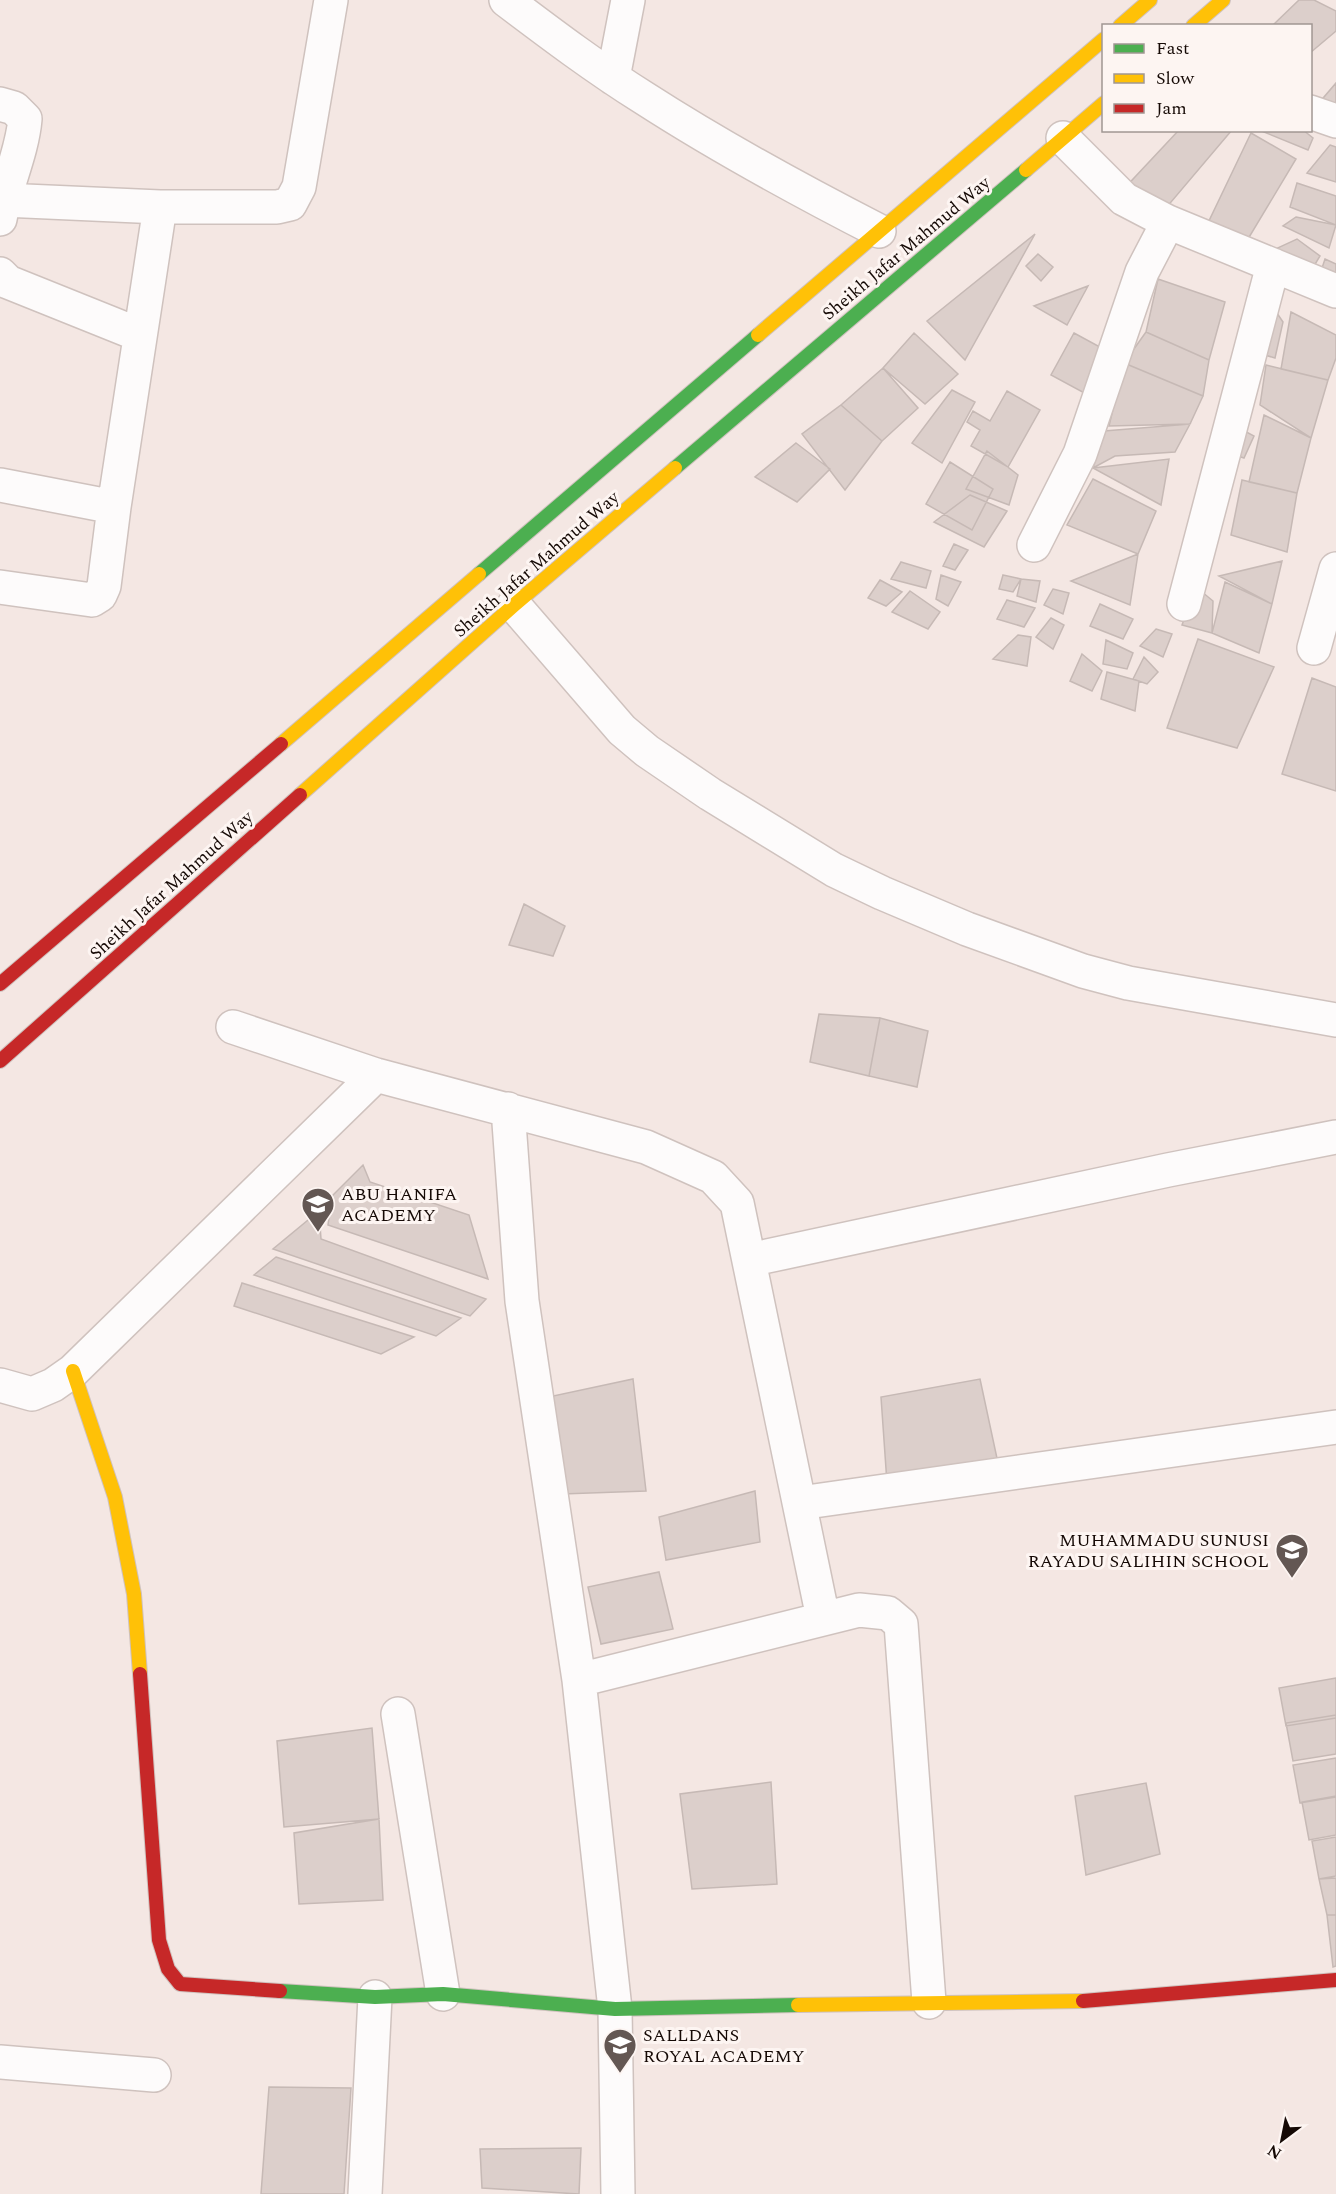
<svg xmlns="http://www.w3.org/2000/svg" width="1336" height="2194" viewBox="0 0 1336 2194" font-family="Spectral,serif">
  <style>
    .building { fill: #dccfcb; stroke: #c6b9b5; stroke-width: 1.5 }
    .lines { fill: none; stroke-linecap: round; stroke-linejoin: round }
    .street-casing { stroke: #cfc2be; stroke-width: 36 }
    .fast-casing { stroke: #cfc2be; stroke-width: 16 }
    .slow-casing { stroke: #cfc2be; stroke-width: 16 }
    .jam-casing { stroke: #cfc2be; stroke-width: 16 }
    .street { stroke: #fdfbfb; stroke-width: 33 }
    .fast { stroke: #4caf50; stroke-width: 14 }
    .slow { stroke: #ffc107; stroke-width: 14 }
    .jam { stroke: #c62828; stroke-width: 14 }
    .labels { text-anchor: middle; stroke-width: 6; stroke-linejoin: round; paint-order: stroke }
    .street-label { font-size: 18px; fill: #150905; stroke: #fdf5f2 }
    .poi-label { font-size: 18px; fill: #150905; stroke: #fdf5f2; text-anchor: start }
  </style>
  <rect width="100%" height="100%" fill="#f4e7e3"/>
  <path class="building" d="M 1299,0 L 1314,0 L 1336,11 L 1336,31 L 1310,53 L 1310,26 L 1272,26 Z
    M 1336,83 L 1336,111 L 1318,104 Z
    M 1179,130 L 1232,130 L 1166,208 L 1120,193 Z
    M 1259,130 L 1303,130 L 1313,138 L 1308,150 Z
    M 1251,133 L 1296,159 L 1245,244 L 1207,225 Z
    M 1330,145 L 1336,147 L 1336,182 L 1307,173 Z
    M 1297,183 L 1336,196 L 1336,225 L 1290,207 Z
    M 1296,217 L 1336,225 L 1329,248 L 1283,226 Z
    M 1035,234 L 965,360 L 927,321 Z
    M 1297,239 L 1320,256 L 1311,271 L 1269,252 Z
    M 1038,254 L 1053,267 L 1041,281 L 1026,266 Z
    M 1325,259 L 1336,264 L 1336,283 L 1319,277 Z
    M 1158,279 L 1225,302 L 1209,360 L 1146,332 Z
    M 1088,286 L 1067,325 L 1034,306 Z
    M 1270,303 L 1283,322 L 1275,358 L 1258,353 Z
    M 1291,312 L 1336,335 L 1336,358 L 1328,380 L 1281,369 Z
    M 1146,332 L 1209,360 L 1203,396 L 1124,363 Z
    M 914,333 L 958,374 L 925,404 L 883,368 Z
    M 1074,333 L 1111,353 L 1088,395 L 1051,375 Z
    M 1124,363 L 1203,396 L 1190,424 L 1109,426 Z
    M 1266,365 L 1328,380 L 1311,438 L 1260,405 Z
    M 883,368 L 918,408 L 882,441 L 841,405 Z
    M 952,390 L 975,402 L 942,463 L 912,443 Z
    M 1007,391 L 1040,410 L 1008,467 L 971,446 L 980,430 L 967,422 L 973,411 L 990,421 Z
    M 841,405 L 882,441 L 845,490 L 802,434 Z
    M 1264,415 L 1311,438 L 1297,493 L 1249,482 Z
    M 1190,424 L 1175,452 L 1115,456 L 1093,468 L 1104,431 Z
    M 1239,428 L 1254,436 L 1244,458 L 1232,454 Z
    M 796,443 L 830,469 L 797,502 L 755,477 Z
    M 987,451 L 1018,475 L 1009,505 L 966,489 Z
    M 1169,459 L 1161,505 L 1093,468 Z
    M 950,462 L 993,489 L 972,530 L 926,504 Z
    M 1093,479 L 1156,511 L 1138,554 L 1067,525 Z
    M 1242,480 L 1297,493 L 1287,552 L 1231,535 Z
    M 970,495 L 1007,511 L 984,547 L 934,522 Z
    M 954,544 L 968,550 L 955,570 L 943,566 Z
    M 1138,554 L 1130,605 L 1071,581 Z
    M 1282,561 L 1272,604 L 1219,576 Z
    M 901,562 L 931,571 L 926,588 L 891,579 Z
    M 941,575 L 961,582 L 948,606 L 936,599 Z
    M 1003,575 L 1021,579 L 1013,592 L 999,589 Z
    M 1021,579 L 1040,581 L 1036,602 L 1017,596 Z
    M 880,580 L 902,592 L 886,606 L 868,598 Z
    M 1225,582 L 1272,604 L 1259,653 L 1212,633 Z
    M 1196,587 L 1213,601 L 1212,633 L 1182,625 Z
    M 1053,589 L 1069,593 L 1063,614 L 1044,605 Z
    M 910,591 L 940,612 L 928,629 L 892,612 Z
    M 1007,600 L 1035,608 L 1024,627 L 997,619 Z
    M 1100,604 L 1133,619 L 1123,639 L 1090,626 Z
    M 1051,618 L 1064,625 L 1053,649 L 1036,637 Z
    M 1156,629 L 1172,634 L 1163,657 L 1140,646 Z
    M 1018,635 L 1031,637 L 1027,666 L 993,659 Z
    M 1198,639 L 1274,667 L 1237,748 L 1167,728 Z
    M 1106,640 L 1133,653 L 1127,669 L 1103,664 Z
    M 1082,654 L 1102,671 L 1092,691 L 1070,681 Z
    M 1144,657 L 1158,672 L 1147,684 L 1133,679 Z
    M 1107,672 L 1139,681 L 1135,711 L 1101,699 Z
    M 1312,678 L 1336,687 L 1336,791 L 1282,774 Z
    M 524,904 L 565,926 L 553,956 L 509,945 Z
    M 819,1014 L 880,1018 L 869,1076 L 810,1062 Z
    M 880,1018 L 928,1031 L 917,1087 L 869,1076 Z
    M 363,1165 L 370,1182 L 469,1215 L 488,1279 L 328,1225 L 332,1196 Z
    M 319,1211 L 321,1239 L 486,1299 L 470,1316 L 273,1249 Z
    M 276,1257 L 461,1318 L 436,1336 L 254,1275 Z
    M 242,1283 L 414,1337 L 381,1354 L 234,1306 Z
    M 633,1379 L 646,1491 L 562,1494 L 553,1396 Z
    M 980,1379 L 998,1463 L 887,1483 L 881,1397 Z
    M 755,1491 L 760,1542 L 666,1560 L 659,1517 Z
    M 659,1572 L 673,1629 L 601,1644 L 588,1587 Z
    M 1336,1678 L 1336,1718 L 1286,1726 L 1279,1688 Z
    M 1336,1715 L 1336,1754 L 1293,1761 L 1286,1723 Z
    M 372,1728 L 379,1819 L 284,1827 L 277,1741 Z
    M 1336,1758 L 1336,1797 L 1300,1803 L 1293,1765 Z
    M 771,1782 L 777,1884 L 692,1889 L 680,1794 Z
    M 1146,1783 L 1160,1854 L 1086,1875 L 1075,1796 Z
    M 1336,1796 L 1336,1835 L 1309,1840 L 1302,1802 Z
    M 379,1819 L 383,1900 L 299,1904 L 294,1833 Z
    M 1336,1837 L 1336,1876 L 1319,1879 L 1312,1841 Z
    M 1336,1878 L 1336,1915 L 1327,1915 L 1319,1879 Z
    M 1327,1915 L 1336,1915 L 1336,1966 L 1333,1967 Z
    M 269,2087 L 351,2088 L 344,2194 L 261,2194 Z
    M 581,2148 L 579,2194 L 482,2188 L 480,2149 Z"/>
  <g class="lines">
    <g class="street-casing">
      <path id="street" d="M 506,0 C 551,34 596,68 644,98 C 720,147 799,190 879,231
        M 613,78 L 628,0
        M 0,104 L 14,108 L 25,119 C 22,153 6,185 0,219
        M 1310,112 L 1336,121
        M 1063,138 L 1124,199 L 1168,222 L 1336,291
        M 3,200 L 160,207 L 277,207 L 290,204 L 299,187 L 331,0
        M 0,274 L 8,282 L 140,335
        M 0,485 L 114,507
        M 1034,545 L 1080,454 L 1142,272 L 1168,222
        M 0,587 L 92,600 L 100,595 L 104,586 L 114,507 L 160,207
        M 1184,604 L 1273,265
        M 514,605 L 622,730 L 647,751 L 710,794 L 834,870 L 882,893 L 967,929 L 1083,971 L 1128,983 L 1336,1020
        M 1314,648 L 1336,569
        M 233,1027 L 376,1075 L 646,1147 L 713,1177 L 737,1203 L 823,1618
        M 508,1109 L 522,1301 L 579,1680 L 615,2009 L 618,2194
        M 749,1260 L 1168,1170 L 1336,1137
        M 0,1385 L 32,1394 L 53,1385 L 73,1371 L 376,1075
        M 800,1503 L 1336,1427
        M 579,1680 L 859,1610 L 888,1613 L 901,1624 L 929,2002
        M 398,1714 L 443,1994
        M 0,2062 L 154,2075
        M 365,2194 L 375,1997"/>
    </g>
    <g class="fast-casing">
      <path id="fast" d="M 675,468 L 1026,170
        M 479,574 L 758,335
        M 280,1991 L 375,1997 L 443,1994 L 615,2009 L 798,2005"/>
    </g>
    <g class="slow-casing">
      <path id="slow" d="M 1120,26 L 1150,0
        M 1193,26 L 1223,0
        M 1026,170 L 1104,103
        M 758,335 L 1104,39
        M 281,744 L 479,574
        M 300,795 L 514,605 L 675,468
        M 73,1371 L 115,1497 L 134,1594 L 140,1674
        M 798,2005 L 1083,2001"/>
    </g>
    <g class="jam-casing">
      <path id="jam" d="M 0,984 L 281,744
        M 0,1061 L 300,795
        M 140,1674 L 159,1940 L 168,1969 L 180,1984 L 280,1991
        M 1083,2001 L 1336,1980"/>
    </g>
    <use href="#street" class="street"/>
    <use href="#fast" class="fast"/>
    <use href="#slow" class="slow"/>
    <use href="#jam" class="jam"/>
  </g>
  <defs>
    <g id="school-pin" transform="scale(1.725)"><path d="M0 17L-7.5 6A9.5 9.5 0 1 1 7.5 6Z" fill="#635753" stroke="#fdf5f2"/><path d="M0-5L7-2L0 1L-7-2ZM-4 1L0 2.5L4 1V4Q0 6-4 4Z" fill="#fff"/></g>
  </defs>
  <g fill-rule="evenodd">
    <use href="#school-pin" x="318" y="1204"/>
    <use href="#school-pin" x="1292" y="1550"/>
    <use href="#school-pin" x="620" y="2045"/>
  </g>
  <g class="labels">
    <g class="street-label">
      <text transform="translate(906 248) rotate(-40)" y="6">Sheikh Jafar Mahmud Way</text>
      <text transform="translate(536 564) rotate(-41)" y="6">Sheikh Jafar Mahmud Way</text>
      <text transform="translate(171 885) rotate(-42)" y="6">Sheikh Jafar Mahmud Way</text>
    </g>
    <g class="poi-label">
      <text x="341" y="1200">ABU HANIFA<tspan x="341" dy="21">ACADEMY</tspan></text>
      <text x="1269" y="1546" text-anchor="end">MUHAMMADU SUNUSI<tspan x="1269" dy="21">RAYADU SALIHIN SCHOOL</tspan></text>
      <text x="643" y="2041">SALLDANS<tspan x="643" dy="21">ROYAL ACADEMY</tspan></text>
    </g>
  </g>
  <rect x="1102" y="24" width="210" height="108" fill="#fdf5f2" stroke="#a09793" stroke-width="1.5"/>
  <rect x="1114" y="44" width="30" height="9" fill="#4caf50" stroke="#a09793" stroke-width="1.5"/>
  <text x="1156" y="54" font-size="18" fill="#150905">Fast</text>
  <rect x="1114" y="74" width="30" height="9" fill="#ffc107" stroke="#a09793" stroke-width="1.5"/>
  <text x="1156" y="84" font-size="18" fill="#150905">Slow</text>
  <rect x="1114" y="104" width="30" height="9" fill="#c62828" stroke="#a09793" stroke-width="1.5"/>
  <text x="1156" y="114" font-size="18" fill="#150905">Jam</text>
  <g transform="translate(1282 2140) rotate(212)" stroke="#fdf5f2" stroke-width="4.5" paint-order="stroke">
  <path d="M0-4.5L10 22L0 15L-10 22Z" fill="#150905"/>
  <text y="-9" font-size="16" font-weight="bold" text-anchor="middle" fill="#150905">N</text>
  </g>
</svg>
